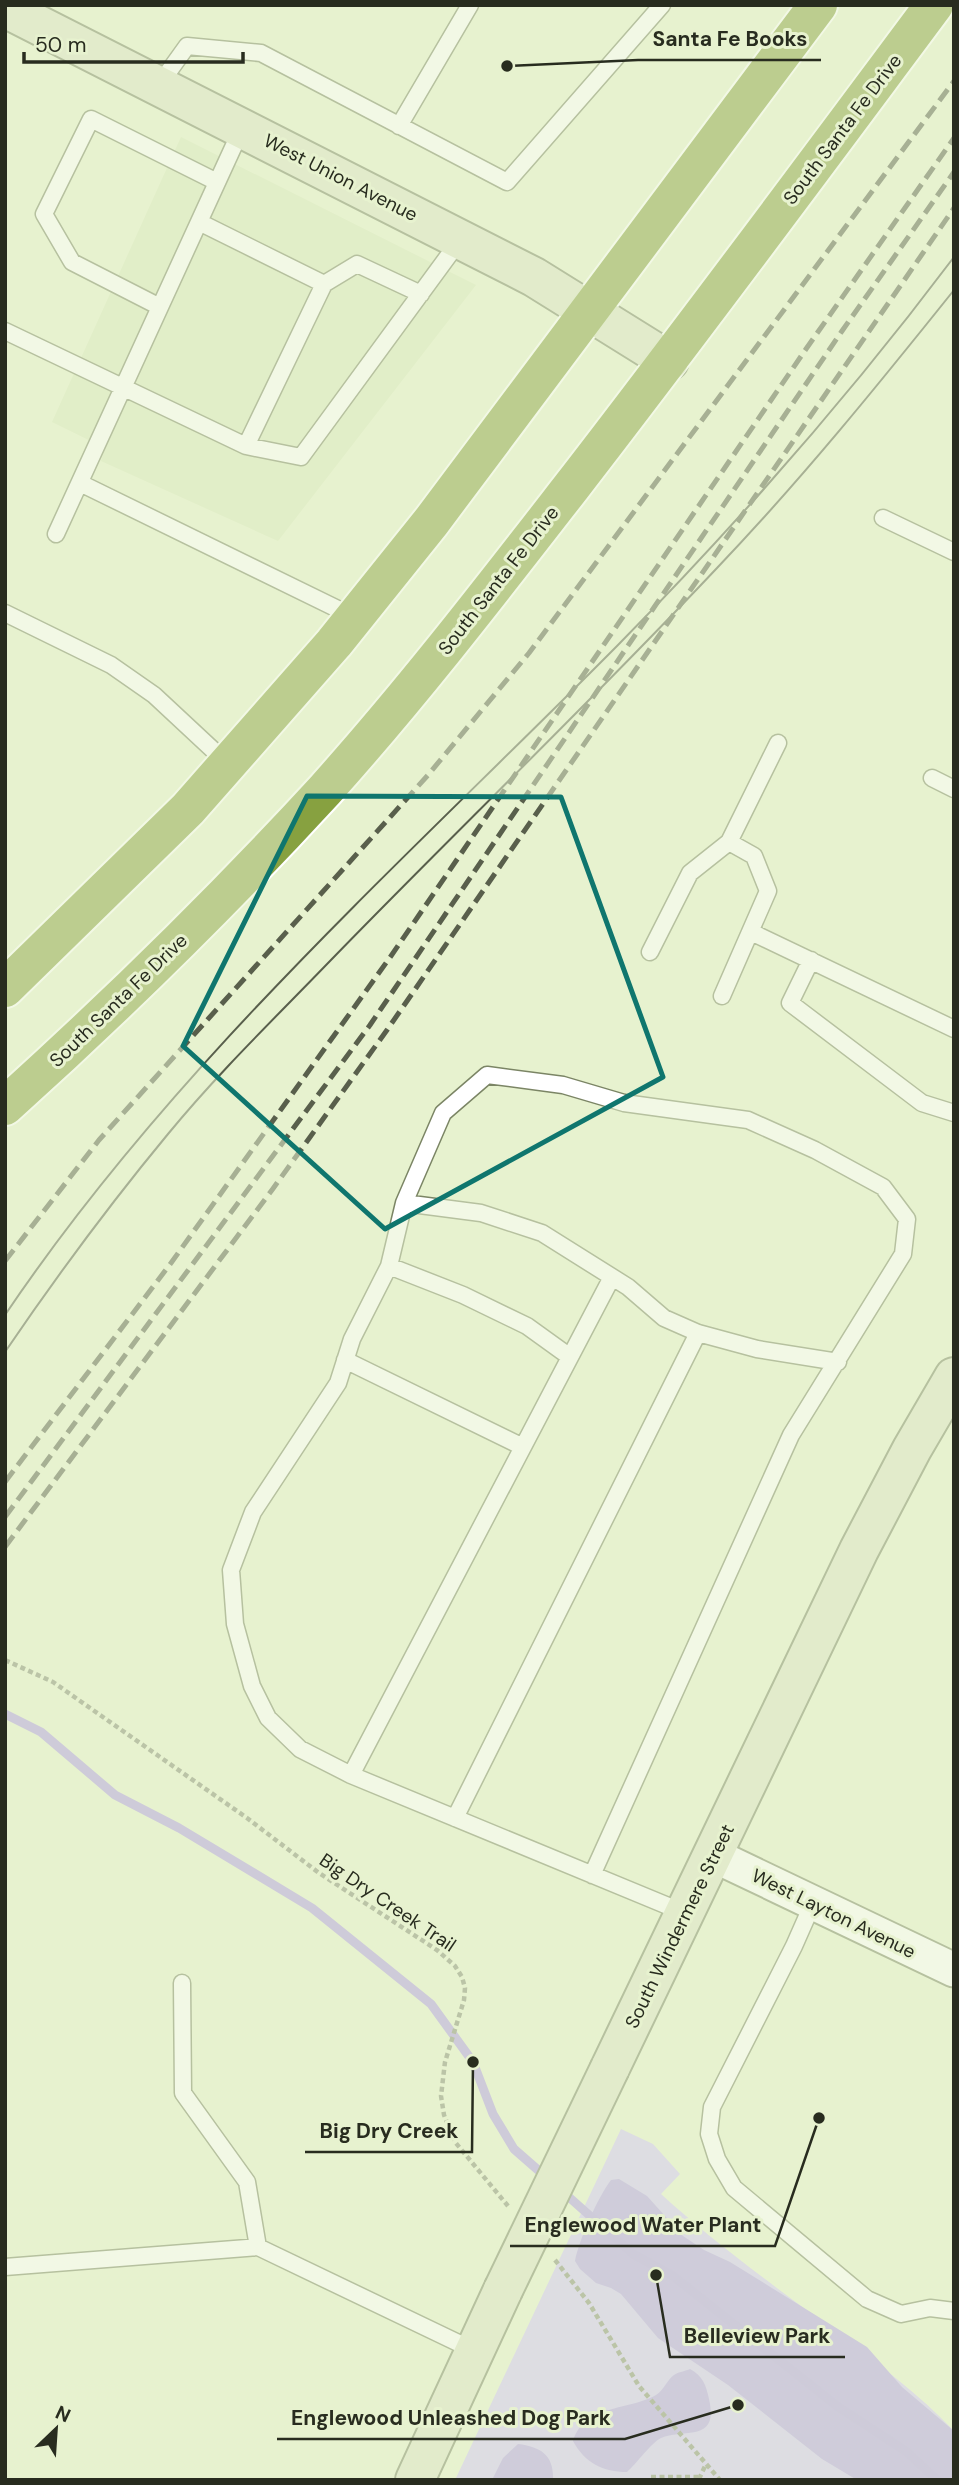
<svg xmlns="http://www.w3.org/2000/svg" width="959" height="2485" viewBox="0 0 959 2485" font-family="'DM Sans',sans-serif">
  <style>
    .built { fill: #dae8be }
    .green { fill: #d0c3f8 }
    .forest { fill: #b19ee6 }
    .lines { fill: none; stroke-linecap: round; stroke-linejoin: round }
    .stream { stroke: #b09ce4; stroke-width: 9 }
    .lane-casing { stroke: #7b8565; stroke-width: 19 }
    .street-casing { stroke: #7b8565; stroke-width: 37 }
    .secondary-casing { stroke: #7b8565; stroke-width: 42 }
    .highway-casing { stroke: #fff; stroke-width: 42 }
    .path { stroke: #868d76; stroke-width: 4.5; stroke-dasharray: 5 3.5; stroke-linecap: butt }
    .lane { stroke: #fff; stroke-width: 16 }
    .street { stroke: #fff; stroke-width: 33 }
    .secondary { stroke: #dbe3c6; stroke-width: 38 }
    .highway { stroke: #87a140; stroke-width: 38 }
    .tram { stroke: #595f4c; stroke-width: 2 }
    .rail { stroke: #595f4c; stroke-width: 5; stroke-dasharray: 14 7; stroke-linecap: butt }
    .secondary-bridge-casing { stroke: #7b8565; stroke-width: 42; stroke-linecap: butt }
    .secondary-bridge { stroke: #dbe3c6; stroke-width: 38 }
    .marked { fill: none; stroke: #0f766e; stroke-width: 5; stroke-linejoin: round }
    .labels { text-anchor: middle; stroke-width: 6; stroke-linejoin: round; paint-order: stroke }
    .street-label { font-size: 19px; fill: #282c1f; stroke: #e7f2cf }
    .leader { fill: none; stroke: #282c1f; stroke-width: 2.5 }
    .callout-dot { fill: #282c1f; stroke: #e7f2cf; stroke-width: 2.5 }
    .callout-label { font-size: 21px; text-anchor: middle; font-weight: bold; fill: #282c1f; stroke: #e7f2cf; stroke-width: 6; stroke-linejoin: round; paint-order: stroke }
  </style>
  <rect width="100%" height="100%" fill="#e7f2cf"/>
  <path class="built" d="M 181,137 L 476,285 L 278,541 L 101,461 L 105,448 L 52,422 Z"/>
  <path class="green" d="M 621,2129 L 653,2144 L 680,2174 L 661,2194 C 717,2245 778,2289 839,2334 C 879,2365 919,2394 954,2431 L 954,2480 L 455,2480 Z"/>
  <path class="forest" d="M 619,2179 L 647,2196 L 683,2236 L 704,2250 L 730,2262 L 867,2347 L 902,2387 L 954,2431 L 954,2480 L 857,2480 L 822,2459 L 728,2385 L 658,2338 L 621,2294 L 611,2288 L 596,2283 L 580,2269 L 575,2261 C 579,2240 598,2197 611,2180 Z
    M 690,2369 C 703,2376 706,2385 709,2399 C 719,2443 685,2428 661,2438 C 652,2442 636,2464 627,2472 C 603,2472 585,2463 573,2441 C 585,2404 628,2411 656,2395 C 664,2390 667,2380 674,2375 C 678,2372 686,2371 690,2369 Z
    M 518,2444 C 541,2447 554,2455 553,2480 L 492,2480 L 503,2458 Z"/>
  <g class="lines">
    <path class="stream" d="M 5,1714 L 41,1732 L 115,1795 L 179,1828 L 312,1908 L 431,2004 L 473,2062 L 493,2114 L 514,2149 L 546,2177
      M 562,2191 L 633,2254 L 673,2276 L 837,2406 L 907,2452 L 937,2480"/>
    <g class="lane-casing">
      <path id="lane" d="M 159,85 L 187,46 L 261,53 L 507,182 L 662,5
        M 399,126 L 470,5
        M 199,222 L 324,284 L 357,264 L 421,294
        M 160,307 L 72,262 L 44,214 L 91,119 L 217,182
        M 5,331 L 246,446 L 301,457 L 460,240
        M 246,446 L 324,284
        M 80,483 L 354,617
        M 883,518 L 954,552
        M 56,534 L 242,128
        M 5,613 L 111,665 L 154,695 L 227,763
        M 932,778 L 954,789
        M 729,842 L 778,743
        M 751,932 L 954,1029
        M 650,952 L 690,873 L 729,842 L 754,856 L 768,891 L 722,996
        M 811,960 L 790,1003 L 922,1103 L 954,1113
        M 404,1203 L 481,1213 L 542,1233 L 628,1287 L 664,1318 L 698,1333 L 757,1349 L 838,1362
        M 389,1266 L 463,1295 L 527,1326 L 570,1357
        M 345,1360 L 523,1447
        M 351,1775 L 612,1277
        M 455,1818 L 698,1333
        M 592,1875 L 791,1435 L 903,1254 L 907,1219 L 883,1187 L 815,1150 L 748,1120 L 624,1103 L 563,1085 L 487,1075 L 443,1113 L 404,1203 L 389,1266 L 352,1339 L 338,1383 L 253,1512 L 231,1570 L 235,1624 L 252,1686 L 268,1718 L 300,1749 L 351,1775 L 685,1913
        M 813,1903 L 794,1946 L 712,2107 L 709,2134 L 717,2159 L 734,2188 L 867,2299 L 901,2314 L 930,2308 L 954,2311
        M 182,1983 L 183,2093 L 247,2182 L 258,2247
        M 5,2267 L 258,2247 L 475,2351"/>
    </g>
    <g class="street-casing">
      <path id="street" d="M 713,1855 L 954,1970"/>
    </g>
    <g class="secondary-casing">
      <path id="secondary" d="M 5,8 L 534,277 L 669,361
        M 610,2068 L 859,1550 L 912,1449 L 954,1377
        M 415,2480 L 503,2290"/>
    </g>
    <g class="highway-casing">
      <path id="highway" d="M 5,988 L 188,809 L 334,643 L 431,522 L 818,5
        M 5,1106 C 117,1005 223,901 325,790 C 412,693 492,589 572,486 C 695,327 814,166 934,5"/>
    </g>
    <path class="path" d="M 5,1660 L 53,1682 L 247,1818 L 319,1873 L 437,1950 L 455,1966 L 462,1977 L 465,1988 L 464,2000 L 445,2062 L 441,2096 L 444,2115 L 455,2142 L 508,2206
      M 555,2260 L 589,2303 L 639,2386 L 720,2480
      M 651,2477 L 698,2477
      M 699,2479 L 706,2464"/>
    <use href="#lane" class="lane"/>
    <use href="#street" class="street"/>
    <use href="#secondary" class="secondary"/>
    <use href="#highway" class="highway"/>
    <path class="tram" d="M 5,1315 C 175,1063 404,861 617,646 C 737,524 851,394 954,257
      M 5,1352 C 56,1277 110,1204 168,1134 C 218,1073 275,1018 330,961 C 458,829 591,702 717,568 C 801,480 878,385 954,290"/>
    <path class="rail" d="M 5,1261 L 99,1140 L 428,775 L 529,653 L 954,81
      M 5,1482 L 171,1263 L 391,956 L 806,349 L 954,138
      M 5,1517 L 370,1025 L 842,331 L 954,172
      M 5,1547 L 272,1190 L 387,1030 L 954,208"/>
    <g class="secondary-bridge-casing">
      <path id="secondary-bridge" d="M 503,2290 L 610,2068"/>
    </g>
    <use href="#secondary-bridge" class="secondary-bridge"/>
  </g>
  <path d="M0 0H959V2485H0ZM 307,796 L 561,797 L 663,1077 L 385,1229 L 183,1046 Z" fill="#e7f2cf" fill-opacity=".55" fill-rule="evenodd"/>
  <path class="marked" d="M 307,796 L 561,797 L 663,1077 L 385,1229 L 183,1046 Z"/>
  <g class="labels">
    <g class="street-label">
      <text transform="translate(842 129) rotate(-53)" y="7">South Santa Fe Drive</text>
      <text transform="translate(341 177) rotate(27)" y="7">West Union Avenue</text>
      <text transform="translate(498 580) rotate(-52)" y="7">South Santa Fe Drive</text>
      <text transform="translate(118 1000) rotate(-44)" y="7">South Santa Fe Drive</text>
      <text transform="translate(388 1902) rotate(34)" y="7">Big Dry Creek Trail</text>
      <text transform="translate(834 1913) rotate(26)" y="7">West Layton Avenue</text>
      <text transform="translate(679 1926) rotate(-64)" y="7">South Windermere Street</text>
    </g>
  </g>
  <path class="leader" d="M507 66L638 60H821M473 2062L472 2152H305M819 2118L775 2246H510M656 2275L670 2357H845M738 2405L625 2439H277"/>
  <g class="callout-dot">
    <circle cx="507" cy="66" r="7"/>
    <circle cx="473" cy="2062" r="7"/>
    <circle cx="819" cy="2118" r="7"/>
    <circle cx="656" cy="2275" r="7"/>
    <circle cx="738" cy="2405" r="7"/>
  </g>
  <g class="callout-label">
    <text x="730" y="46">Santa Fe Books</text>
    <text x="389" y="2138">Big Dry Creek</text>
    <text x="643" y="2232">Englewood Water Plant</text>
    <text x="757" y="2343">Belleview Park</text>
    <text x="451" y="2425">Englewood Unleashed Dog Park</text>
  </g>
  <rect width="959" height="2485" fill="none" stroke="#282c1f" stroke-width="14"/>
  <g transform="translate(56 2429) rotate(25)" stroke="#e7f2cf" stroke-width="5" paint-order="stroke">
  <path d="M0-5L12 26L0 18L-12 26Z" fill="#282c1f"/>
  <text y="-10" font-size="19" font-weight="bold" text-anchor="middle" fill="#282c1f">N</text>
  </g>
  <path d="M24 52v10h219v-10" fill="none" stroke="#282c1f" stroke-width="3.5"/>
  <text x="35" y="52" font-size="21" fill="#282c1f" stroke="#e7f2cf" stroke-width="5" paint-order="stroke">50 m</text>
</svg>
